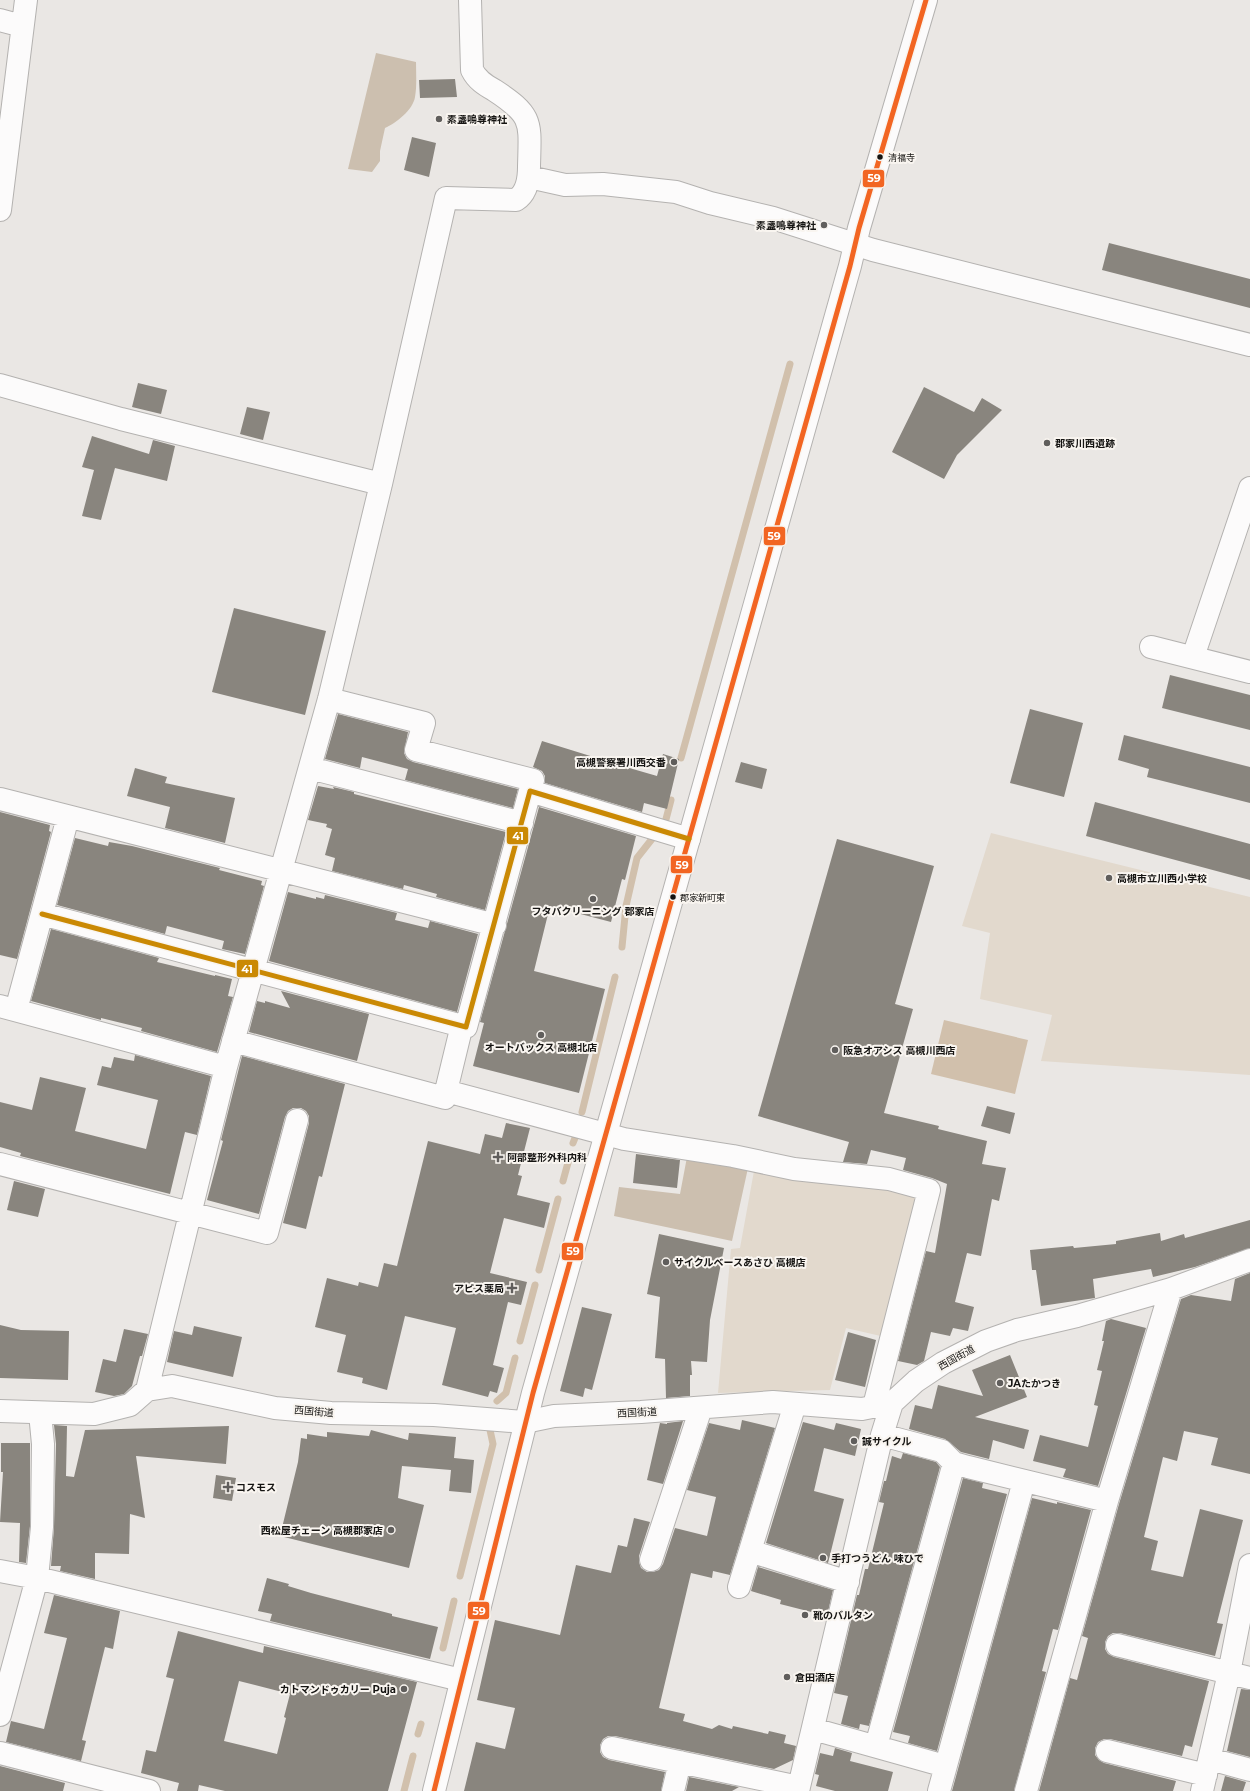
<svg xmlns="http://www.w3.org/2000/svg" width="1250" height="1791" viewBox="0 0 1250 1791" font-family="Montserrat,'Noto Sans JP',sans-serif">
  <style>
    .green { fill: #e2d9cd }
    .forest { fill: #ccbfaf }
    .water { fill: #d1c0ac }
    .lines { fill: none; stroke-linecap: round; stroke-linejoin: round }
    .stream { stroke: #d1c0ac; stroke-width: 7 }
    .building { fill: #89857e; fill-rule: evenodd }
    .minor-casing { stroke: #b4b2b0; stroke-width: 24 }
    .primary-casing { stroke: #b4b2b0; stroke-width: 24 }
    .minor { stroke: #fcfbfb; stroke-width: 22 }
    .primary { stroke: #fcfbfb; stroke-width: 22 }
    .bus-1-casing { stroke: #f9f5f0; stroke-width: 8 }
    .bus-2-casing { stroke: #f9f5f0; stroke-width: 8 }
    .bus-1 { stroke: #f26522; stroke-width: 5 }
    .bus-2 { stroke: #ca8904; stroke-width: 5 }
    .poi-dot { fill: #605e5c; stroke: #f9f5f0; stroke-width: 1.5 }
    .bus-dot { fill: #151412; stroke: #f9f5f0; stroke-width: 1.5 }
    .labels { text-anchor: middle; stroke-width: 4; stroke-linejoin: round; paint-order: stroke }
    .bus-label { font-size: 9px; fill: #151412; stroke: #f9f5f0; text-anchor: start }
    .poi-label { font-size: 10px; font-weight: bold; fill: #151412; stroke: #f9f5f0; text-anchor: start }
    .street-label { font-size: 10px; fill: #151412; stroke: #f9f5f0 }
    .line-badge { stroke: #f9f5f0; stroke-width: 1.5 }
    .badge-label { font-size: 11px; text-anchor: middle; font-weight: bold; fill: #fff }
  </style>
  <rect width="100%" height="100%" fill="#eae7e4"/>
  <path class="green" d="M 991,833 L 1250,897 L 1250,1075 L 1041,1061 L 1052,1015 L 980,999 L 990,933 L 962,926 Z
    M 754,1171 L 920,1194 L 885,1337 L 846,1328 L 830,1390 L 718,1393 L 731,1249 L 740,1248 Z"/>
  <path class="forest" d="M 376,53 L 416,62 C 416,73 417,86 415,97 C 413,110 396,123 385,128 L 380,151 L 380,161 L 372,172 L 348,169 Z
    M 687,1157 L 748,1168 L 732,1241 L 614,1216 L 619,1187 L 680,1194 Z"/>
  <path class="water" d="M 944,1020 L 1028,1040 L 1015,1094 L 931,1074 Z"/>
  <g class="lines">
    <path class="stream" d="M 681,758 L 790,364
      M 665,823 L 671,800
      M 622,947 L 626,906 L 637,858 L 652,839
      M 582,1112 L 615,977
      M 573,1143 L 575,1138
      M 563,1181 L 569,1159
      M 539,1270 L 558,1199
      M 520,1341 L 535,1285
      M 497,1401 L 506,1393 L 515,1358
      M 460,1576 L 493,1444 L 490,1430
      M 443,1648 L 454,1601
      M 418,1734 L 421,1724
      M 404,1791 L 413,1756"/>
  </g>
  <path class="building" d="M 455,79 L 457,97 L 420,98 L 419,80 Z
    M 412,137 L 436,143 L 429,177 L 404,170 Z
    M 1109,243 L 1250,279 L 1250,308 L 1102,270 Z
    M 138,383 L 167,390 L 161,414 L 132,407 Z
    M 924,387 L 974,412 L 982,398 L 1002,410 L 957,455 L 944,479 L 892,452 Z
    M 247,407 L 270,412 L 263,440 L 240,434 Z
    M 92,436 L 149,454 L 153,440 L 175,446 L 167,481 L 115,468 L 101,520 L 82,516 L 94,470 L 82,467 Z
    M 234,608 L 326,631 L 305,715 L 212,692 Z
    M 1170,675 L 1250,695 L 1250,730 L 1162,708 Z
    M 1030,709 L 1083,723 L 1064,797 L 1010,783 Z
    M 338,714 L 408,732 L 404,753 L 407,759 L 413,762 L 518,789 L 513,808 L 405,780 L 408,769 L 362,757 L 360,768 L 325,759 Z
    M 1124,735 L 1250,767 L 1250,803 L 1147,777 L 1149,769 L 1118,760 Z
    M 542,741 L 600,759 L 600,758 L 620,763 L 619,765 L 657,776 L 663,754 L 679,759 L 667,809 L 644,803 L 642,812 L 545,783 L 545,776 L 542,771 L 533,767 Z
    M 741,762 L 767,769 L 762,789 L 735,782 Z
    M 135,768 L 167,777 L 165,783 L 235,798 L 225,843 L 165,828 L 170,807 L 127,796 Z
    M 318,786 L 334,789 L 333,787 L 354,792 L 354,794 L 506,832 L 485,910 L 436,897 L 437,894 L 404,885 L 403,889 L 332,871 L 335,858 L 325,855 L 332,829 L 326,827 L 327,824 L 308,820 Z
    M 1095,802 L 1250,844 L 1250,880 L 1086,836 Z
    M 539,807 L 636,836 L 625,880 L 622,879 L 611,922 L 550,906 L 534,971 L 605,989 L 579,1093 L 473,1066 L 484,1023 L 480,1022 Z
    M 0,812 L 50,825 L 49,831 L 51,832 L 17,959 L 0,955 Z
    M 75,838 L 108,846 L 109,842 L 132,846 L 220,868 L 219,870 L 262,881 L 261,885 L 264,886 L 245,954 L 222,949 L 224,941 L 167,926 L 165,934 L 57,905 Z
    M 837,839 L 934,866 L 895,1004 L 913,1009 L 884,1113 L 939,1126 L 938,1129 L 987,1141 L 982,1164 L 1006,1168 L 999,1201 L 992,1199 L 981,1256 L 967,1253 L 955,1302 L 974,1307 L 968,1331 L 953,1328 L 950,1336 L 931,1332 L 924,1361 L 917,1365 L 898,1361 L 926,1251 L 935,1253 L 947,1184 L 932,1178 L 903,1170 L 906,1158 L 871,1150 L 867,1164 L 843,1162 L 849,1142 L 758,1116 Z
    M 288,892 L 316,899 L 316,897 L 324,899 L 325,895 L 397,913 L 395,920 L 428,928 L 430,921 L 478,934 L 457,1012 L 269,961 Z
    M 51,929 L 159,958 L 157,962 L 215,976 L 215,975 L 232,979 L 228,996 L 233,997 L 217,1052 L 141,1031 L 142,1028 L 101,1018 L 101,1020 L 31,1001 Z
    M 281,991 L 369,1014 L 357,1061 L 249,1032 L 257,1001 L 265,1003 L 265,1001 L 290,1008 Z
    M 135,1055 L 211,1076 L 197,1135 L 185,1132 L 170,1194 L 20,1156 L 21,1153 L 0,1147 L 0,1102 L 32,1110 L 40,1077 L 86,1088 L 75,1131 L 146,1149 L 158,1100 L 97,1085 L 102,1066 L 111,1068 L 114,1057 L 134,1061 Z
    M 242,1056 L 345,1084 L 322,1177 L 319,1176 L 306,1229 L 283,1223 L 309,1123 L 309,1116 L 306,1111 L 301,1108 L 293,1108 L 288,1111 L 285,1117 L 259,1214 L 207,1200 L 223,1141 L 221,1140 Z
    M 987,1106 L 1015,1113 L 1010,1134 L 981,1126 Z
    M 506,1123 L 530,1128 L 518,1175 L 522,1176 L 517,1195 L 550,1203 L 544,1228 L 504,1218 L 490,1273 L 527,1282 L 521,1305 L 508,1302 L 493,1365 L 504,1368 L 497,1393 L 490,1391 L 488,1397 L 442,1385 L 456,1328 L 405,1316 L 387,1390 L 362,1383 L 363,1378 L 337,1372 L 346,1335 L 315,1327 L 327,1278 L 358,1286 L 359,1282 L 378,1287 L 384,1263 L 397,1266 L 428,1141 L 480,1154 L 485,1134 L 502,1138 Z
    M 636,1154 L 680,1160 L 677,1188 L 633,1183 Z
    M 14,1181 L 45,1189 L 38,1217 L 7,1210 Z
    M 1250,1220 L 1250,1248 L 1195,1267 L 1153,1277 L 1151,1269 L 1093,1279 L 1095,1298 L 1041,1306 L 1036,1270 L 1032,1270 L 1030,1250 L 1073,1246 L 1074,1248 L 1116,1244 L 1116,1241 L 1160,1233 L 1161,1241 L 1184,1234 L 1185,1238 Z
    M 659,1234 L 724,1248 L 710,1320 L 707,1362 L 691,1361 L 692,1375 L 690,1375 L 690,1396 L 666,1398 L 665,1359 L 655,1358 L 660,1297 L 647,1294 Z
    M 1250,1273 L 1250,1474 L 1211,1465 L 1218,1438 L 1184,1431 L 1177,1461 L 1163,1457 L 1144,1537 L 1158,1541 L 1151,1570 L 1183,1577 L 1200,1509 L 1243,1520 L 1217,1623 L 1223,1624 L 1215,1656 L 1120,1633 L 1113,1633 L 1108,1636 L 1105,1642 L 1105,1649 L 1108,1654 L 1114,1657 L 1209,1681 L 1192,1747 L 1185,1745 L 1182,1756 L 1110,1739 L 1104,1739 L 1098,1742 L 1095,1748 L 1095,1755 L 1099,1760 L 1104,1763 L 1176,1781 L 1173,1791 L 1039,1791 L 1070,1678 L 1077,1680 L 1088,1638 L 1082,1636 L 1119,1504 L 1181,1299 L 1191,1295 L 1231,1301 L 1235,1279 Z
    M 582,1307 L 612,1314 L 592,1390 L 585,1388 L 583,1397 L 560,1391 Z
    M 1111,1319 L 1146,1328 L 1098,1486 L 1063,1477 L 1066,1469 L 1033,1461 L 1040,1435 L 1088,1447 L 1098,1406 L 1094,1405 L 1102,1371 L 1097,1370 L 1104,1341 L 1102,1341 L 1106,1321 Z
    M 0,1325 L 21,1330 L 69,1331 L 68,1380 L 0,1378 Z
    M 194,1326 L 242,1337 L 233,1377 L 167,1362 L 174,1331 L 192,1335 Z
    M 124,1329 L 148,1334 L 142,1356 L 140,1356 L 132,1386 L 124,1394 L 114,1396 L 95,1392 L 103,1359 L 116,1362 Z
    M 848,1332 L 876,1340 L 865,1387 L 835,1380 Z
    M 1010,1355 L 1027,1397 L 975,1417 L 1029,1430 L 1024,1449 L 993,1440 L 989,1459 L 961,1452 L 945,1439 L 909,1429 L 915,1405 L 932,1409 L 938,1385 L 983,1396 L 972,1370 Z
    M 742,1420 L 775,1428 L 730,1575 L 713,1571 L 712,1578 L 691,1573 L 659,1708 L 685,1714 L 683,1721 L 712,1729 L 719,1725 L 732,1729 L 733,1726 L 768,1734 L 769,1731 L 786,1735 L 784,1743 L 796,1746 L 793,1760 L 774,1769 L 615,1736 L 608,1736 L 603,1739 L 600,1745 L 600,1752 L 603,1757 L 609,1760 L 665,1772 L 661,1791 L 464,1791 L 476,1742 L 505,1749 L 515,1708 L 477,1700 L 495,1620 L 560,1635 L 576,1565 L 611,1573 L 618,1545 L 627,1547 L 634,1518 L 650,1522 L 639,1556 L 639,1562 L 641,1568 L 647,1572 L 653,1572 L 659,1570 L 663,1564 L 675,1528 L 707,1536 L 716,1497 L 687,1490 L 709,1423 L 740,1430 Z
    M 683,1421 L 663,1484 L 647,1480 L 660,1423 L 667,1424 L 667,1423 Z
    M 803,1422 L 834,1430 L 836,1423 L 861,1429 L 855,1456 L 824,1448 L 814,1491 L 844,1499 L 828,1563 L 766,1543 Z
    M 54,1425 L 67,1426 L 66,1476 L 74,1477 L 85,1430 L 229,1426 L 226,1464 L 136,1456 L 145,1518 L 130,1514 L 129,1554 L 95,1553 L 95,1579 L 60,1571 L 61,1566 L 51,1566 L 54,1527 L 56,1444 Z
    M 371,1430 L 408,1440 L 409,1433 L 456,1437 L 454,1458 L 474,1460 L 471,1493 L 449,1491 L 451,1470 L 402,1466 L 398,1498 L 424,1505 L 409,1568 L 280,1536 L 298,1462 L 301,1438 L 307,1439 L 307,1434 L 327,1437 L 327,1432 L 369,1436 Z
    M 1,1443 L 30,1443 L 30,1526 L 26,1563 L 19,1562 L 20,1523 L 0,1522 L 3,1472 L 1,1472 Z
    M 903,1453 L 936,1462 L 940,1467 L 869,1726 L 860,1724 L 859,1729 L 841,1724 L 848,1696 L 834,1693 L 857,1595 L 859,1595 L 865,1569 L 868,1569 L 884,1503 L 879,1502 L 884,1481 L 886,1481 L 892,1456 L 901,1459 Z
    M 216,1475 L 236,1478 L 232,1501 L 213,1498 Z
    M 963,1478 L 983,1483 L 982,1488 L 1007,1494 L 937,1751 L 908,1743 L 910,1736 L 893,1732 Z
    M 1032,1498 L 1057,1504 L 1057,1502 L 1091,1510 L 1058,1630 L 1053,1629 L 1042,1671 L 1046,1672 L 1014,1791 L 952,1791 Z
    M 758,1567 L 833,1590 L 827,1616 L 780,1604 L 781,1600 L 751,1591 Z
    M 267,1578 L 289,1584 L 288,1586 L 311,1593 L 392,1614 L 392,1616 L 438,1627 L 430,1659 L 270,1621 L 272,1614 L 258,1611 Z
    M 54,1595 L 120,1611 L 113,1649 L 105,1647 L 82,1740 L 86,1741 L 81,1761 L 6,1742 L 11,1721 L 44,1729 L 67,1638 L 44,1633 Z
    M 178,1631 L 263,1653 L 264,1646 L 417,1682 L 388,1791 L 225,1791 L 199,1785 L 198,1791 L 177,1791 L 179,1783 L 141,1773 L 146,1750 L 156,1752 L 174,1679 L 166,1677 ZM 239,1681 L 290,1694 L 284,1717 L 286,1718 L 277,1754 L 224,1741 Z
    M 1241,1689 L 1250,1690 L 1250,1757 L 1227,1751 Z
    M 835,1748 L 852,1753 L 850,1761 L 893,1772 L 888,1791 L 835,1791 L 816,1786 L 819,1775 L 815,1774 L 820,1753 L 833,1756 Z
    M 0,1766 L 65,1783 L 63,1791 L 0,1791 Z
    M 1225,1776 L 1246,1782 L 1243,1791 L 1221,1791 Z
    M 689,1777 L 739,1787 L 732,1791 L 686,1791 Z"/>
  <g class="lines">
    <g class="minor-casing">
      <path id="minor" d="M 0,20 L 22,26
        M 529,177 L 565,185 L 603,184 L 676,192 L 710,203 L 773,218 L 873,250 L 1250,345
        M 0,210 L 26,0
        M 0,385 L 121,419 L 381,484
        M 1151,647 L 1250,672
        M 1193,657 L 1250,488
        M 329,699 L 424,723 L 416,750 L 533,780 L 530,791
        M 310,768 L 522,823
        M 0,799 L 495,925
        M 42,914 L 466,1027 L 530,791 L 689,839
        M 0,1006 L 226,1067
        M 16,1010 L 68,817
        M 233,1041 L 445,1098 L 446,1091 L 624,1139 L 733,1156 L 794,1169 L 889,1179 L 929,1190 L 874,1406
        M 446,1091 L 462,1025
        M 0,1164 L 267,1233 L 297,1120
        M 147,1390 L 226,1067 L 329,699 L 381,484 L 446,198 L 516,200 C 527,193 529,179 529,167 C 530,122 534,116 494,90 C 485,85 477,80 472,70 L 470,0
        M 0,1411 L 94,1414 L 130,1405 L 147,1390 L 172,1386 L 275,1408 L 331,1413 L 434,1415 L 525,1422 L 554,1416 L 641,1412 L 773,1402 L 862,1409 L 892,1403 L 916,1381 L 943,1363 L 986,1341 L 1017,1330 L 1077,1316 L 1171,1289 L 1250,1260
        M 882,1435 L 942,1451 L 954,1463 L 968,1467 L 1107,1501
        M 750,1551 L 848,1582
        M 651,1560 L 701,1408
        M 0,1571 L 37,1578 L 461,1680
        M 739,1587 L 795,1404
        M 1117,1645 L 1250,1678
        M 0,1715 L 37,1578 L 42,1527 L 43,1444 L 40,1413
        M 813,1729 L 945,1766
        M 876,1746 L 954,1463
        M 612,1748 L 799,1787
        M 1107,1751 L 1206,1775
        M 0,1753 L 149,1791
        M 1210,1759 L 1250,1770
        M 673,1791 L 680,1762
        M 798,1791 L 882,1435 L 892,1403
        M 939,1791 L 1024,1481
        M 1026,1791 L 1107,1501 L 1171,1289
        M 1202,1791 L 1229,1673 L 1250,1565"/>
    </g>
    <g class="primary-casing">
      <path id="primary" d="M 434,1791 L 533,1393 L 850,266 L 859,228 L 926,0"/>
    </g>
    <use href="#minor" class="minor"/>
    <use href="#primary" class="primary"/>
    <g class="bus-1-casing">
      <path id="bus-1" d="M 434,1791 L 533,1393 L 850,266 L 859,228 L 926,0"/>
    </g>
    <g class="bus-2-casing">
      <path id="bus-2" d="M 42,914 L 466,1027 L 530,791 L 689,839"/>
    </g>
    <use href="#bus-1" class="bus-1"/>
    <use href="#bus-2" class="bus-2"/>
  </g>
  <g class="poi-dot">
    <circle cx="439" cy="119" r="4"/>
    <circle cx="824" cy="225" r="4"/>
    <circle cx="1047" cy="443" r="4"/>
    <circle cx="674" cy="762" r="4"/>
    <circle cx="1109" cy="878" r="4"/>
    <circle cx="593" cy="899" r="4"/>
    <circle cx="541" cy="1035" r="4"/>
    <circle cx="835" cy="1050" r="4"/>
    <path d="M496 1151h4v4h4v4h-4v4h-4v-4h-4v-4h4z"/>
    <circle cx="666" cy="1262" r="4"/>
    <path d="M510 1282h4v4h4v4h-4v4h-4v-4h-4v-4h4z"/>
    <circle cx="1000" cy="1383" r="4"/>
    <circle cx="854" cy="1441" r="4"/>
    <path d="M226 1481h4v4h4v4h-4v4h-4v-4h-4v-4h4z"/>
    <circle cx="391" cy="1530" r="4"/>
    <circle cx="823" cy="1558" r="4"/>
    <circle cx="805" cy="1615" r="4"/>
    <circle cx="787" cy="1677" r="4"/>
    <circle cx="404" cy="1689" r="4"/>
  </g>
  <g class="bus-dot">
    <circle cx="880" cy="157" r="3.5"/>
    <circle cx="673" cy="897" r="3.5"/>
  </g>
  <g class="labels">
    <g class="bus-label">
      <text x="888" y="161">清福寺</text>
      <text x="680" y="901">郡家新町東</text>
    </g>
    <g class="poi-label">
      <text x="447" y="123">素盞嗚尊神社</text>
      <text x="816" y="229" text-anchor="end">素盞鳴尊神社</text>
      <text x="1055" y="447">郡家川西遺跡</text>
      <text x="666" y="766" text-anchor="end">高槻警察署川西交番</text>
      <text x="1117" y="882">高槻市立川西小学校</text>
      <text x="593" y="915" text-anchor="middle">フタバクリーニング 郡家店</text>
      <text x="541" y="1051" text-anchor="middle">オートバックス 高槻北店</text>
      <text x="843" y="1054">阪急オアシス 高槻川西店</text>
      <text x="507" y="1161">阿部整形外科内科</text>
      <text x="674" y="1266">サイクルベースあさひ 高槻店</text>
      <text x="504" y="1292" text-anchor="end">アピス薬局</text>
      <text x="1008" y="1387">JAたかつき</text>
      <text x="862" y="1445">誠サイクル</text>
      <text x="236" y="1491">コスモス</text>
      <text x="383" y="1534" text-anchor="end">西松屋チェーン 高槻郡家店</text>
      <text x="831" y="1562">手打つうどん 味ひで</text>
      <text x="813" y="1619">靴のバルタン</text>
      <text x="795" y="1681">倉田酒店</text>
      <text x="396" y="1693" text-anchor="end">カトマンドゥカリー Puja</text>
    </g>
    <g class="street-label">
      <text transform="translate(956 1357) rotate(-29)" y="4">西国街道</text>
      <text transform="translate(314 1411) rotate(5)" y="4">西国街道</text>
      <text transform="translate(637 1412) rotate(-3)" y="4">西国街道</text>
    </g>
  </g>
  <g class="line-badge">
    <rect x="862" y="169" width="23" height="19" rx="4" fill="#f26522"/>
    <rect x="763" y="526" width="23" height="20" rx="4" fill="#f26522"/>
    <rect x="506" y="826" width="23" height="19" rx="4" fill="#ca8904"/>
    <rect x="670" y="855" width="23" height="19" rx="4" fill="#f26522"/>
    <rect x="236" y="959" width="23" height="19" rx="4" fill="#ca8904"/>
    <rect x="561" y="1242" width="23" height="19" rx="4" fill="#f26522"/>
    <rect x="467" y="1601" width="23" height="19" rx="4" fill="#f26522"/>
  </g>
  <g class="badge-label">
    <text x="874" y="182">59</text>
    <text x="774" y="540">59</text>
    <text x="518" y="840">41</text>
    <text x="682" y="869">59</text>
    <text x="247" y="973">41</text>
    <text x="573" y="1255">59</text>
    <text x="479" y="1615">59</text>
  </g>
</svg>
